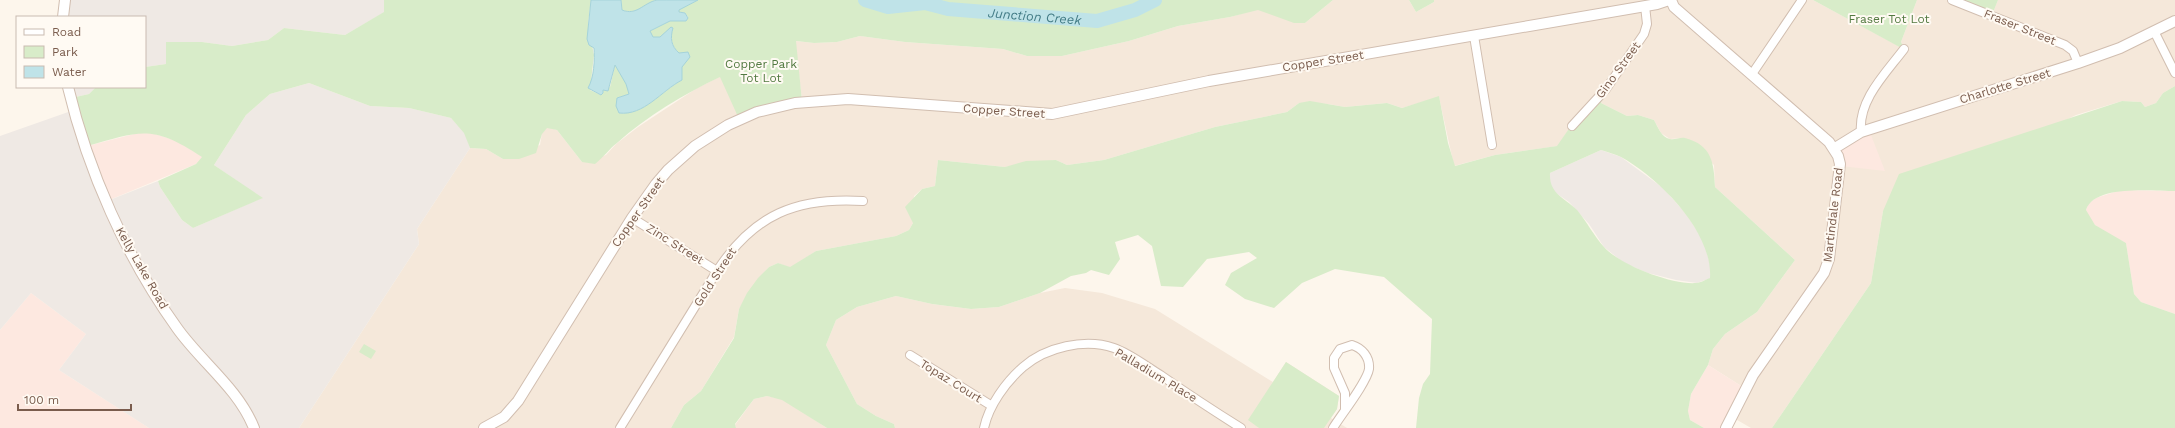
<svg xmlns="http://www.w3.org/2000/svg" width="2175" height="428" viewBox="0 0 2175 428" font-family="'Work Sans',sans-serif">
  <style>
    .residential { fill: #f5e8da }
    .commercial { fill: #fde8e0 }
    .industrial { fill: #efe9e4 }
    .green { fill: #d8ecc9; fill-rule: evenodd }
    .water { fill: #bfe3e8; stroke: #a5d3da }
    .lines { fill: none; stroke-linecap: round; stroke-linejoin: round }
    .stream { stroke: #a5d3da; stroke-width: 2.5 }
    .river { stroke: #bfe3e8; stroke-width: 14 }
    .minor-casing { stroke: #d1beb0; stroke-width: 10 }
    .tertiary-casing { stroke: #d1beb0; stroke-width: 12 }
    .minor { stroke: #fff; stroke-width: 8 }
    .tertiary { stroke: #fff; stroke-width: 10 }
    .labels { text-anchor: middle; stroke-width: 4; stroke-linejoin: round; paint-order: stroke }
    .park-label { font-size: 12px; fill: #537a41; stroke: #fffaf3 }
    .street-label { font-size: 12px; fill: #7a5c4d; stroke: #fffaf3 }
    .water-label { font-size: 13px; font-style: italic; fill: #437c86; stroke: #fffaf3 }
  </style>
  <rect width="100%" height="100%" fill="#fdf6ec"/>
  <path class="residential" d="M 1333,0 L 1409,0 L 1416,12 L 1434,2 L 1434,0 L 1813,0 L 1904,49 L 1901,42 L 1917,0 L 1954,0 L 1992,15 L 1998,0 L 2175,0 L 2175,86 L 2163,93 L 2156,103 L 2145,107 L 2141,102 L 2122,101 L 2076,115 L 1883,211 L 1871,283 L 1772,428 L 1751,428 L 1732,417 L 1746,389 L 1708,365 L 1713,349 L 1725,334 L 1757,312 L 1795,260 L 1715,187 L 1714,165 L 1683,138 L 1670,139 L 1661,133 L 1654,120 L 1638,115 L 1627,116 L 1601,103 L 1605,90 L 1575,120 L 1558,146 L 1495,155 L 1454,166 L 1439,97 L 1402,108 L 1387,103 L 1345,107 L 1328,104 L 1299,103 L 1287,112 L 1215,127 L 1104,160 L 1067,165 L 1056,160 L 1005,167 L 938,160 L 935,186 L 922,189 L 914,196 L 913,223 L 909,230 L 896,236 L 816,251 L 790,268 L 778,263 L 769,267 L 759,278 L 739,309 L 734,337 L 701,391 L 684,405 L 671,428 L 299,428 L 419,244 L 417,229 L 470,148 L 486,149 L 503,159 L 540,145 L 542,133 L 547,127 L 557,130 L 582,162 L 606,155 L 616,144 L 638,127 L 697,88 L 721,76 L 802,100 L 795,41 L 814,43 L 837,42 L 860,36 L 905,42 L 1003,49 L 1027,56 L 1062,56 L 1129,41 L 1178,26 L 1230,17 L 1258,9 L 1305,23 Z
    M 1065,288 L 1102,293 L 1155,309 L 1273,382 L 1286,362 L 1339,396 L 1337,409 L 1331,418 L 1347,428 L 895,428 L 894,424 L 876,416 L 857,404 L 826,345 L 836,320 L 857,307 L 896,296 L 932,304 L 971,309 L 999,307 L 1040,293 Z
    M 767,396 L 782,399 L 827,428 L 736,428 L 735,425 L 754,399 Z"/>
  <path class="commercial" d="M 1869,130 L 1885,171 L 1841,166 L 1836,148 Z
    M 142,132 L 152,133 L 177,141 L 203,157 L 196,164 L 107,201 L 87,146 Z
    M 2121,190 L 2175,191 L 2175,314 L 2141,302 L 2134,294 L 2126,243 L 2108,234 L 2095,225 L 2089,218 L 2086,210 L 2088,204 L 2096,198 Z
    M 31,293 L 86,334 L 59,370 L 149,428 L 0,428 L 0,330 Z
    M 1708,365 L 1746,389 L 1726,428 L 1704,428 L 1690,420 L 1688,411 L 1691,394 Z"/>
  <path class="industrial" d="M 65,0 L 384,0 L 385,12 L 345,35 L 284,28 L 268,40 L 232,46 L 202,42 L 166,42 L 166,64 L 145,67 L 145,17 L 64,17 Z
    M 309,83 L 370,106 L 409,108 L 451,118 L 465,133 L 470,148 L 417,229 L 419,244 L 299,428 L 149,428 L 59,370 L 86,334 L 31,293 L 0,330 L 0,136 L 74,110 L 107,201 L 158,181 L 160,187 L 182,220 L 193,228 L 262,198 L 214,165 L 246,115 L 270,94 Z
    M 68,87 L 96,87 L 89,94 L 71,98 Z
    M 1601,150 L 1621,157 L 1663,188 L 1687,215 L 1704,242 L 1711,268 L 1711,278 L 1697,283 L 1676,280 L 1648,273 L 1624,263 L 1604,247 L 1589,224 L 1569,202 L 1553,191 L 1550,181 L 1550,173 Z"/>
  <path class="green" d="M 384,0 L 591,0 L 588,24 L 594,55 L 590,90 L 601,95 L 603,90 L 610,87 L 615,65 C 622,70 628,86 629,94 L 617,98 L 619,113 C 643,116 662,91 682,80 L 679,53 C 672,46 671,41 672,31 L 665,33 L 660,37 L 653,37 L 650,35 L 650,31 L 670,21 L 686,21 L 688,17 L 685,13 L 679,12 L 679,9 L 698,0 L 1333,0 L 1305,23 L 1294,23 L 1258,10 L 1230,17 L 1178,26 L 1129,41 L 1062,56 L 1027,56 L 1003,49 L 905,42 L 860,36 L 837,42 L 814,43 L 796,41 L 802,101 L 739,119 L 720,77 C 684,94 647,116 617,143 C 609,149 604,157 595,164 L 582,162 L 557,130 L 547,128 L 542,134 L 536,153 L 519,159 L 503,159 L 486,149 L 470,148 L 464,133 L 451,118 L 409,108 L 370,106 L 309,83 L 270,94 L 246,115 L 214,165 L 263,198 L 193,228 L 182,220 L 160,187 L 158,181 L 196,164 L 202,157 C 152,124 141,131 87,146 L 71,98 L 89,94 L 96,87 L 145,87 L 145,67 L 166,64 L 166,42 L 202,42 L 232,46 L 268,40 L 284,28 L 345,35 L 384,12 Z
    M 621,0 L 657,0 C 645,6 635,15 622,10 Z
    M 1409,0 L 1434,0 L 1434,2 L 1416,12 Z
    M 1813,0 L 1917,0 L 1901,42 L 1905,50 Z
    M 1954,0 L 1998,0 L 1992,15 Z
    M 2175,86 L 2175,191 C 2154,191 2094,184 2086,210 L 2095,225 L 2126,243 L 2134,294 L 2141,302 L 2175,314 L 2175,428 L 1772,428 L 1871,283 L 1883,211 L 1899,174 L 2122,101 L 2141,102 L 2145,107 L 2156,103 L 2163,93 Z
    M 1605,89 L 1601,103 L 1627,116 L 1638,115 L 1654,120 C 1658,127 1661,137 1670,139 C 1675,140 1680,137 1685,138 C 1712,145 1714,163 1715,187 L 1795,260 L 1757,312 L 1725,334 L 1713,349 L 1708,365 L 1691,394 L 1688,411 L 1690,420 L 1704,428 L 1416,428 L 1419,398 L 1423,384 L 1430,374 L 1432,319 L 1384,277 L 1335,269 L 1302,283 L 1274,308 L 1245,299 L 1225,285 L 1231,273 L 1257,258 L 1249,252 L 1207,259 L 1183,287 L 1161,286 L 1152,246 L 1138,235 L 1115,242 L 1120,259 L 1109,275 L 1091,270 L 1086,273 L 1071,276 L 1040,293 L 999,307 L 971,309 L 932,304 L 896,296 L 857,307 L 836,320 L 826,345 L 857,404 L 876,416 L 894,424 L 895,428 L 827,428 L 782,400 L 767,396 L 754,399 L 735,424 L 736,428 L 671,428 L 684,405 L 701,391 L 734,338 L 739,309 L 747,293 L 758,278 L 769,267 L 778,263 L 790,267 L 816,251 L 896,236 L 909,230 L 913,223 L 905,207 L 922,189 L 935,186 L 938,160 L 1005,167 L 1026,161 L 1056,160 L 1067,165 L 1104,160 L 1215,127 L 1287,112 L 1299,103 L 1310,101 L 1345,107 L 1387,103 L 1402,108 L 1439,96 L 1448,143 L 1455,166 L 1495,155 L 1557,146 L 1575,120 ZM 1601,150 C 1607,152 1615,154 1621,157 C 1659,178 1713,232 1710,278 C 1706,279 1701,283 1696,283 C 1672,285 1620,265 1604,247 C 1594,236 1587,222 1577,210 C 1564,197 1549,194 1550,173 Z
    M 364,344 L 376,351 L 371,359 L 359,352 Z
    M 1286,362 L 1339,396 L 1337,409 L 1324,428 L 1259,428 L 1248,420 Z"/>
  <path class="water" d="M 591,0 L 621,0 L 622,10 C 637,16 643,3 657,0 C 669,0 685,0 698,0 L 679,10 L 679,12 L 685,13 L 688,18 L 686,21 L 670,21 L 650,31 L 653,37 L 660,37 L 671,27 L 673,28 C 670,38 671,46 679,53 L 688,52 L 690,57 L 682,67 L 682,80 C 661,91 644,116 619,113 L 616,106 L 617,98 L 629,94 L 626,84 L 615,65 L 608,91 L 603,90 L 603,93 L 601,95 L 588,88 C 594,78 595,59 594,48 L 589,45 L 587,39 Z"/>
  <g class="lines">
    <path class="stream" d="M 934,4 L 937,0"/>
    <path class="river" id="s1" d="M 865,0 L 888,7 L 925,3 L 948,9 L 1097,21 L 1135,10 L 1155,0"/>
    <g class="minor-casing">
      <path id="minor" d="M 1952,0 L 2065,45 L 2073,51 L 2078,63
        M 2154,31 L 2175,73
        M 1474,36 L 1492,145
        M 1752,74 L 1802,0
        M 1572,126 L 1606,89 L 1644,34 L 1647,24 L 1645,6
        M 1861,132 C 1858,100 1886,73 1904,49
        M 632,218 L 717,271
        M 910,355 L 992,406
        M 620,428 L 717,271 C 754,214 797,197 863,201
        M 984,428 C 989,405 1006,382 1023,367 C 1046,347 1085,338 1114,348 C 1131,354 1147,367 1162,376 C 1188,394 1214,411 1241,428
        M 1333,428 C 1341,415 1367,382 1369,369 C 1370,357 1362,348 1352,345 L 1340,349 L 1334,358 L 1334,368 L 1345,393 L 1345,410"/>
    </g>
    <g class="tertiary-casing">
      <path id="tertiary" d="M 1671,0 L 1674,7 L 1829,142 L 1838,156 L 1840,164 L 1829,259 L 1824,273 L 1753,375 L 1726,428
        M 63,17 L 65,0
        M 68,87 C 88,171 126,257 177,328 C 201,362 238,388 254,428
        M 1835,148 L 1861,132 L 2078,63 L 2120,48 L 2175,21
        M 484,428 L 504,417 L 518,401 L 632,218 L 656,184 L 668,170 L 695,146 L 728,125 L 757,112 L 795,103 L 848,99 L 1052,114 L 1209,81 L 1657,4 L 1669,0"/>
    </g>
    <use href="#minor" class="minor"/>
    <use href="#tertiary" class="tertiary"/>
  </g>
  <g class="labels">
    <g class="park-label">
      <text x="1889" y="23">Fraser Tot Lot</text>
      <text x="761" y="68">Copper Park<tspan x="761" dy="14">Tot Lot</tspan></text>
    </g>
    <g class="street-label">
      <text transform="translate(2020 27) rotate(22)" y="4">Fraser Street</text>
      <text transform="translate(1323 61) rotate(-9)" y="4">Copper Street</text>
      <text transform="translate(1618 70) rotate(-54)" y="4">Gino Street</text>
      <text transform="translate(2005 86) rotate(-17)" y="4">Charlotte Street</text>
      <text transform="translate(1004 111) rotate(4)" y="4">Copper Street</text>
      <text transform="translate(638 212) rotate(-55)" y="4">Copper Street</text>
      <text transform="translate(1833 215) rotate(-83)" y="4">Martindale Road</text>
      <text transform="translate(675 244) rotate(32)" y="4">Zinc Street</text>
      <text transform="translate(142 268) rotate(60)" y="4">Kelly Lake Road</text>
      <text transform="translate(715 277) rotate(-57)" y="4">Gold Street</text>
      <text transform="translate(1156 375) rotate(31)" y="4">Palladium Place</text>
      <text transform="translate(951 381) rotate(32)" y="4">Topaz Court</text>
    </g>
    <g class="water-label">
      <text dy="5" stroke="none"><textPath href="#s1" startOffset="172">Junction Creek</textPath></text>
    </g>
  </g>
  <rect x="16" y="16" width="130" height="72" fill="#fffaf3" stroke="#cabbb1"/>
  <rect x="24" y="29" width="20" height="6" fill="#ffffff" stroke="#cabbb1"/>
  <text x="52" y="36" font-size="12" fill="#7a5c4d">Road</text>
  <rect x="24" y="46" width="20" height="12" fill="#d8ecc9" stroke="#cabbb1"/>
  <text x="52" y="56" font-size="12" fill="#7a5c4d">Park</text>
  <rect x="24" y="66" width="20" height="12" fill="#bfe3e8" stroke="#cabbb1"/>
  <text x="52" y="76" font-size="12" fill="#7a5c4d">Water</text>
  <path d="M18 404v6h113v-6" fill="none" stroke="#7a5c4d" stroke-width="2"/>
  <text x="24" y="404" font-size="12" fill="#7a5c4d" stroke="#fffaf3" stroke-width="3" paint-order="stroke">100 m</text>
</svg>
